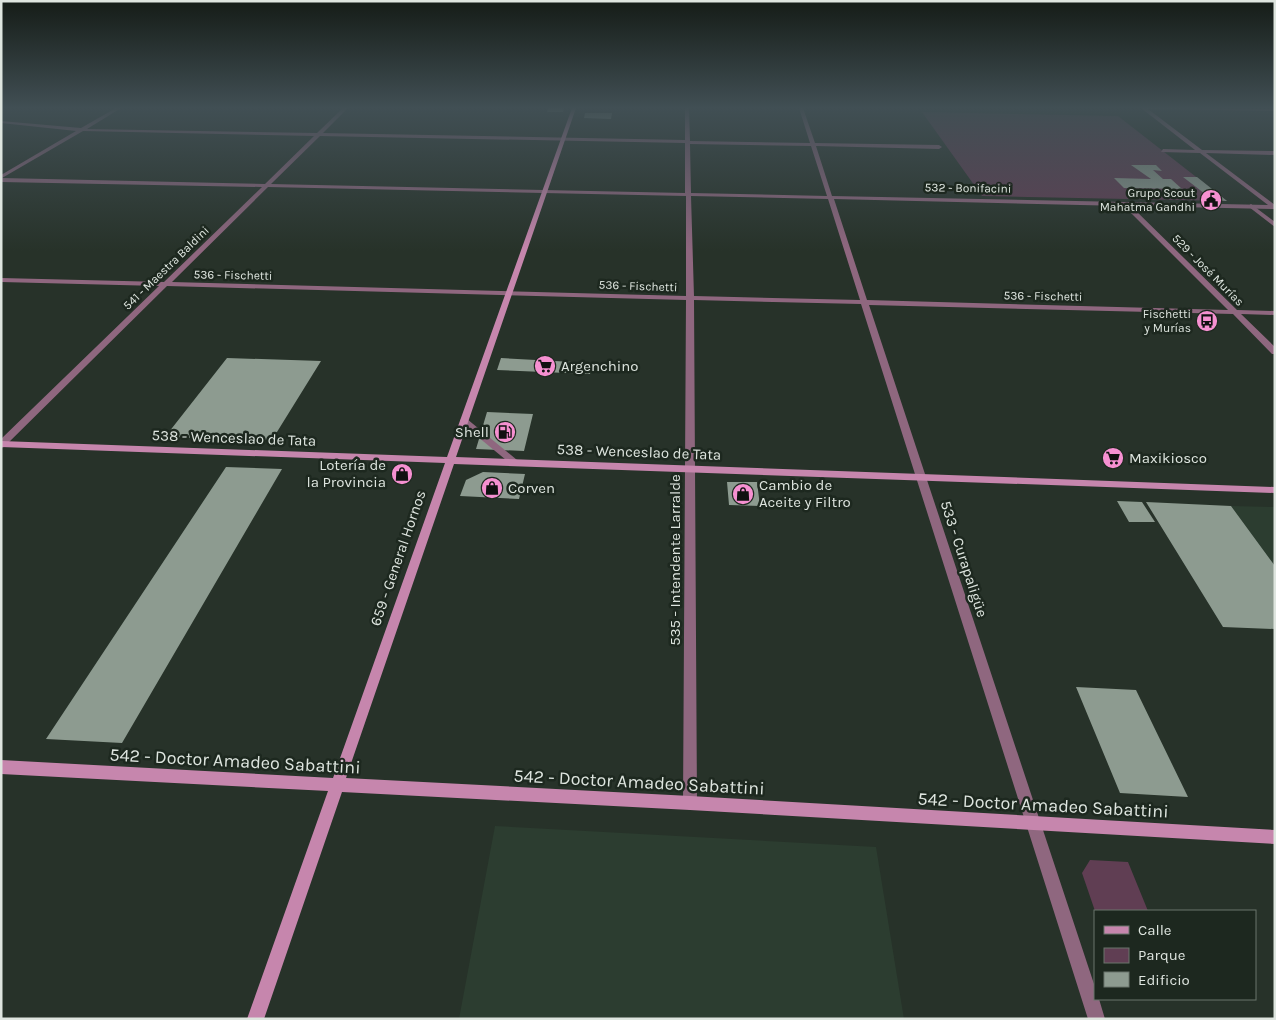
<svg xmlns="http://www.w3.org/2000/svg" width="1276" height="1020" viewBox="0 0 1276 1020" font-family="Karla,sans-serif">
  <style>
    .built { fill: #2c3d30 }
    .green { fill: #603e53 }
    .building { fill: #8d9b90 }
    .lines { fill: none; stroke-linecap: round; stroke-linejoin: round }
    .lane { fill: #8f677f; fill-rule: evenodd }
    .street { fill: #8f677f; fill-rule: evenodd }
    .secondary { fill: #c686ad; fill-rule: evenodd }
    .labels { text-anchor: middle; stroke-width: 5; stroke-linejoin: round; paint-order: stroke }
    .far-street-label { font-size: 12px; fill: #dee5df; stroke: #1d281f }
    .far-poi-label { font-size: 12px; fill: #dee5df; stroke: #1d281f; text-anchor: end }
    .poi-label { font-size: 15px; fill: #dee5df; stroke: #1d281f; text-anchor: start }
    .street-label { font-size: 15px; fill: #dee5df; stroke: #1d281f }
    .near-street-label { font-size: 18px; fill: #dee5df; stroke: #1d281f }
  </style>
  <rect width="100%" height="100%" fill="#273229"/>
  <path class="built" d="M 1231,506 L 1275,507 L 1275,566 Z
    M 495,826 L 876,847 L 904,1019 L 459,1019 Z"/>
  <path class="green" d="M 922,112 L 1118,116 L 1227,201 L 982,196 Z
    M 1090,860 L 1128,862 L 1148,911 L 1095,911 L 1082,873 Z"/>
  <path class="building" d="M 548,108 L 564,108 L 563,112 L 547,112 Z
    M 585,113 L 612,113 L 611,119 L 584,118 Z
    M 1131,165 L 1156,165 L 1162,171 L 1153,170 L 1163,179 L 1171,179 L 1182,189 L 1124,188 L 1114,178 L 1151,179 Z
    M 1183,177 L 1197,177 L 1227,201 L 1213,200 Z
    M 227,358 L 321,361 L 272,440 L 165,437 Z
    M 501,358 L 592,363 L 590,374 L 497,370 Z
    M 487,412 L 533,414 L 524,451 L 476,449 Z
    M 226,467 L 282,469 L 122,743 L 46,739 Z
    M 483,472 L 525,474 L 519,499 L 460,496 L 466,480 Z
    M 727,482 L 757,482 L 760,506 L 729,505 Z
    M 1117,501 L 1142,502 L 1155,522 L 1129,522 Z
    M 1146,502 L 1231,506 L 1275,566 L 1275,629 L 1223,627 Z
    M 1076,687 L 1136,690 L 1188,797 L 1120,793 Z"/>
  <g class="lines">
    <path class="lane" d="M 1251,204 L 1275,222 L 1275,227 L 1249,207 L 1248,206 Z
      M 461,419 L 467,419 L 517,460 L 518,462 L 517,464 L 511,464 L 461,423 L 460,421 Z"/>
    <path class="street" d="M 116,108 L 121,108 L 87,129 L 317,133 L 343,108 L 348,108 L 323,133 L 685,140 L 685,108 L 689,108 L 690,141 L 810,143 L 799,108 L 803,108 L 815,143 L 939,145 L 942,147 L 939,149 L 816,146 L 832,196 L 1268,205 L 1200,153 L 1161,152 L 1163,149 L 1195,150 L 1141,108 L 1275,109 L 1275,111 L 1148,109 L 1202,150 L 1275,151 L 1275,155 L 1206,153 L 1275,205 L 1275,209 L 1131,206 L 1237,310 L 1275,311 L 1275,315 L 1241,314 L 1275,347 L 1275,354 L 1272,354 L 1233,314 L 869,305 L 1095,987 L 1095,999 L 1099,999 L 1105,1019 L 1088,1019 L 861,304 L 694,300 L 697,803 L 695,808 L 690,810 L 685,808 L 683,803 L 686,300 L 167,286 L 4,447 L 1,448 L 1,439 L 159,286 L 1,282 L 1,278 L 164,282 L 262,187 L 1,182 L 1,175 L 76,131 L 1,123 L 1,121 L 81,128 ZM 83,131 L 314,136 L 265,184 L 2,178 ZM 320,136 L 685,143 L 685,193 L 271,184 ZM 690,144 L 811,146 L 827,196 L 691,193 ZM 268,187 L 686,196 L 686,296 L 172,282 ZM 691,196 L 828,199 L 860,300 L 694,296 ZM 834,199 L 1124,206 L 1228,310 L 867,300 Z"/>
    <path class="secondary" d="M 572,108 L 576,108 L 456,457 L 1275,487 L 1275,493 L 454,464 L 346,778 L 690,796 L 1275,830 L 1275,844 L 690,810 L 342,792 L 264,1019 L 247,1019 L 328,791 L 1,774 L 1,760 L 333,778 L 445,463 L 1,447 L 1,441 L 447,457 Z"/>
  </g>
  <linearGradient id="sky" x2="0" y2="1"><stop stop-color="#151c17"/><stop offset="0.43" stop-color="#414f54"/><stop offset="1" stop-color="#414f54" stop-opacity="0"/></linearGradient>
  <rect width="1276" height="251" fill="url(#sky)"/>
  <defs>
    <g id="civic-disc" transform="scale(1.125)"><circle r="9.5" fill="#f690d1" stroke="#1d281f"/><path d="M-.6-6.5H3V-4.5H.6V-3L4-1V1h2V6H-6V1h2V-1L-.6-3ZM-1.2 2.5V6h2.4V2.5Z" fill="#111"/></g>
    <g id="bus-disc" transform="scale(1.125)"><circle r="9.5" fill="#f690d1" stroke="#1d281f"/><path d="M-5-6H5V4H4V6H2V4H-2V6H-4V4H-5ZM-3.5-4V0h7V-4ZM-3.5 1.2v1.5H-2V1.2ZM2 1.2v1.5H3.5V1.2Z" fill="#111"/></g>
    <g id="supermarket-disc" transform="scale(1.125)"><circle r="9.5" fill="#f690d1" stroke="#1d281f"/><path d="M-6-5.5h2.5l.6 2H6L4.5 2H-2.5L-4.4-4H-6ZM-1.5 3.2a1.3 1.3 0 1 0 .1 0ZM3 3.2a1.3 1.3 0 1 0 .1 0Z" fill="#111"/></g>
    <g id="fuel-disc" transform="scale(1.125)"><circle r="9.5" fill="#f690d1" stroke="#1d281f"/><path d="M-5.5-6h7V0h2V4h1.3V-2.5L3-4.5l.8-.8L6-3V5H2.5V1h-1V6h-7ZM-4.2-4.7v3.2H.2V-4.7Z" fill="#111"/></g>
    <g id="shop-disc" transform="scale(1.125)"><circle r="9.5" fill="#f690d1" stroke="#1d281f"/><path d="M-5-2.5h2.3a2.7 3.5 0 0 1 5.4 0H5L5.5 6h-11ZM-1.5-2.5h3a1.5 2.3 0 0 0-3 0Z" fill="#111"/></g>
  </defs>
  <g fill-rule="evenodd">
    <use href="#civic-disc" x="1211" y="200"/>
    <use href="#bus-disc" x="1207" y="321"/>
    <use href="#supermarket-disc" x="545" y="366"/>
    <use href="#fuel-disc" x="505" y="432"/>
    <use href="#supermarket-disc" x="1113" y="458"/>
    <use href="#shop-disc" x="402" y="474"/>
    <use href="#shop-disc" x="492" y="488"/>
    <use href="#shop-disc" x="743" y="494"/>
  </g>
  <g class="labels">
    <g class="far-street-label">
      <text transform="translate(968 188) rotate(1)" y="4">532 - Bonifacini</text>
      <text transform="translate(166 268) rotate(-44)" y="4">541 - Maestra Baldini</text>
      <text transform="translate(1208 270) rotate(45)" y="4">529 - José Murías</text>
      <text transform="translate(233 275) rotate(1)" y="4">536 - Fischetti</text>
      <text transform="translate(638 286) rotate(2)" y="4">536 - Fischetti</text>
      <text transform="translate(1043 296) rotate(1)" y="4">536 - Fischetti</text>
    </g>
    <g class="far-poi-label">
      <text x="1195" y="197">Grupo Scout<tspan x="1195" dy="14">Mahatma Gandhi</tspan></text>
      <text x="1191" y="318">Fischetti<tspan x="1191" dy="14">y Murías</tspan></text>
    </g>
    <g class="poi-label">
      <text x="561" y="371">Argenchino</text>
      <text x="489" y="437" text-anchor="end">Shell</text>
      <text x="1129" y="463">Maxikiosco</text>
      <text x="386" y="470" text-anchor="end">Lotería de<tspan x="386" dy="17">la Provincia</tspan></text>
      <text x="759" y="490">Cambio de<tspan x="759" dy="17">Aceite y Filtro</tspan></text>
      <text x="508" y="493">Corven</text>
    </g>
    <g class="street-label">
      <text transform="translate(234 438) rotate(2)" y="5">538 - Wenceslao de Tata</text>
      <text transform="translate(639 452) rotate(2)" y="5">538 - Wenceslao de Tata</text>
      <text transform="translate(398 558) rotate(-71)" y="5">659 - General Hornos</text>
      <text transform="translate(964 559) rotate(72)" y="5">533 - Curapaligüe</text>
      <text transform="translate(675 560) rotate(-90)" y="5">535 - Intendente Larralde</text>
    </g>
    <g class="near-street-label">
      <text transform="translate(235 761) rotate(3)" y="6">542 - Doctor Amadeo Sabattini</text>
      <text transform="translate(639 782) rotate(3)" y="6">542 - Doctor Amadeo Sabattini</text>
      <text transform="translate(1043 805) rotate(3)" y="6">542 - Doctor Amadeo Sabattini</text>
    </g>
  </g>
  <rect width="1276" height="1020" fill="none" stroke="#dee5df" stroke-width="5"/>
  <rect x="1094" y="910" width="162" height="90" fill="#1d281f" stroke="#6a746c"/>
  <rect x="1104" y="926" width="25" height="8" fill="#c686ad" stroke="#6a746c"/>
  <text x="1138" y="935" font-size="15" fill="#dee5df">Calle</text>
  <rect x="1104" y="948" width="25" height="15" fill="#603e53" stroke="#6a746c"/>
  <text x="1138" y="960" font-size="15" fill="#dee5df">Parque</text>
  <rect x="1104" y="972" width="25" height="15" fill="#8d9b90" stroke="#6a746c"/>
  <text x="1138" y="985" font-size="15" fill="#dee5df">Edificio</text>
</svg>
